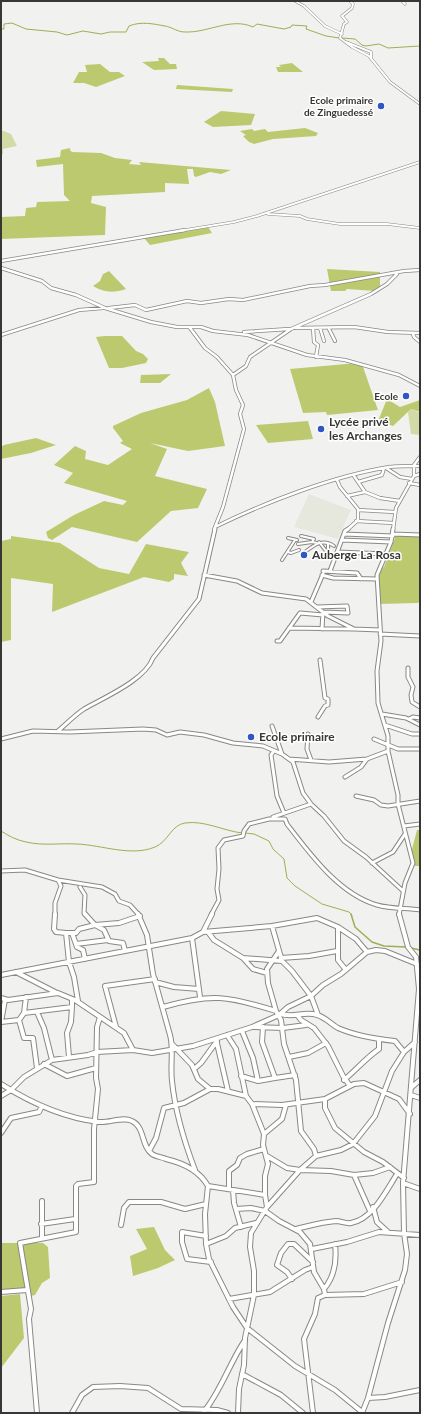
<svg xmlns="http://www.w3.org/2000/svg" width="421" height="1414" viewBox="0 0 421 1414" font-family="Lato,sans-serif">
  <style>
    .built { fill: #e6e8de }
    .green { fill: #d2dba5 }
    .forest { fill: #bcc96f }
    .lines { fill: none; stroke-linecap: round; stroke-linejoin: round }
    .stream-far1 { stroke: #a0ad53; stroke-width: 1 }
    .stream { stroke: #a0ad53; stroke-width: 1.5 }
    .pedestrian-casing { stroke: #888885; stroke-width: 4 }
    .minor-far3-casing { stroke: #888885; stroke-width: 3 }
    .minor-far2-casing { stroke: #888885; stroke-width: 4 }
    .minor-far1-casing { stroke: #888885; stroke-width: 5 }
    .minor-casing { stroke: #888885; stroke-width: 6 }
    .pedestrian { stroke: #fff; stroke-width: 2 }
    .minor-far3 { stroke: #fff; stroke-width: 2 }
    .minor-far2 { stroke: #fff; stroke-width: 2.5 }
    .minor-far1 { stroke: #fff; stroke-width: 3 }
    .minor { stroke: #fff; stroke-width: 4 }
    .poi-dot { fill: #3056c6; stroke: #fffffe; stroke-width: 1.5 }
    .labels { text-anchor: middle; stroke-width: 3; stroke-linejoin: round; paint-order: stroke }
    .far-poi-label { font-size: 10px; font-weight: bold; fill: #373736; stroke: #fffffe; text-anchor: end }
    .poi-label { font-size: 12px; font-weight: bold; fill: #373736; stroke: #fffffe; text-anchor: start }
  </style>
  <rect width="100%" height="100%" fill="#f1f2ef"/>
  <path class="built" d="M 309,494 L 351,510 L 338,539 L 294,527 Z"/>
  <path class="green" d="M 1,130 L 11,134 L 17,146 L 3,149 L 3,154 L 1,154 Z
    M 411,409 L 420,413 L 420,435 L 411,434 L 408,412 Z"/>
  <path class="forest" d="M 158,58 L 164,58 L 170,64 L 176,64 L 177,69 L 154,70 L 142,62 L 159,61 Z
    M 292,63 L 303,72 L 278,72 L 276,67 L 281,67 L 279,65 Z
    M 100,64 L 110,72 L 119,72 L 125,76 L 96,87 L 84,83 L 73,83 L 79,72 L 87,72 L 85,65 Z
    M 177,85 L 233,89 L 232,92 L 176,89 Z
    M 221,111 L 255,114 L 251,125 L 213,127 L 204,122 Z
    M 305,128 L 318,133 L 316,136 L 273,139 L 254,144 L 249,142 L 243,136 L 246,135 L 240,131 L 252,129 L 254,131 L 265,129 L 268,132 Z
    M 70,148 L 70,150 L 72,152 L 101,153 L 115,158 L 132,160 L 129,164 L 141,165 L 139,162 L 231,170 L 221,174 L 210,172 L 196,177 L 194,176 L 193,169 L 187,169 L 189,184 L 165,183 L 165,192 L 92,196 L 91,203 L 106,207 L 105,235 L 1,239 L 1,217 L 25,216 L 26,208 L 36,207 L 37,202 L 70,201 L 64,195 L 63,164 L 37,167 L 36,160 L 60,157 L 61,150 Z
    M 208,227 L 212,233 L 150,245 L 144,238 Z
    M 327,269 L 380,272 L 380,288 L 375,291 L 347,289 L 345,291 L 331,291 Z
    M 109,271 L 126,289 C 114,293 104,293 93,286 L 100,281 L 103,274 Z
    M 105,336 L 122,336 L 136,351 L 143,354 L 148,359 L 146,363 L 122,368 L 109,368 L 96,337 Z
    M 357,363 L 362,364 L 378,410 L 327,415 L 326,412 L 303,413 L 290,369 Z
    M 171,374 L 160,383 L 140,383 L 141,375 Z
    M 209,388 L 215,402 L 225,446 L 188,451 L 150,443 L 167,449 L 155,476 L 207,489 L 198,508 L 171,511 L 137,542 L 72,527 L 52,540 L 48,538 L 46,532 L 74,515 L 104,501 L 123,505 L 127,501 L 64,483 L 73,473 L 54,465 L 75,446 L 86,451 L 85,459 L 108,465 L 132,449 L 120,443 L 123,441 L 113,428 L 113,426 L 141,413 L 187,400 Z
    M 387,399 L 400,407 L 420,400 L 420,412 L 411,409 L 393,426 L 378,421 Z
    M 308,421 L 313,439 L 268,443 L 256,425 Z
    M 36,438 L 56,445 L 31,453 L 1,459 L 1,447 L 4,445 Z
    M 396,535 L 420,536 L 420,602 L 417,603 L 379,604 L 377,575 L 379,569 L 384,567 Z
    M 11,536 L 60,543 L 99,568 L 129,574 L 146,544 L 189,552 L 181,563 L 188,576 L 174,574 L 174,579 L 169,582 L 144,577 L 52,612 L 53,584 L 11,578 L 11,640 L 1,642 L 1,541 L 11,539 Z
    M 417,830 L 420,830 L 420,866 L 415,866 L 411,853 Z
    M 154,1227 L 165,1250 L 175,1260 L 158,1268 L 133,1276 L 130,1256 L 147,1249 L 136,1229 Z
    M 1,1243 L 43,1243 L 48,1247 L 50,1278 L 42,1283 L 35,1295 L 27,1297 L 24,1288 L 1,1290 Z
    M 20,1294 L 24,1338 L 1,1368 L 1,1296 Z"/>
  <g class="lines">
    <path class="stream-far1" d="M 1,29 L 4,29 L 4,24 L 12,23 L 26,29 L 57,32 L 67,35 L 83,31 L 101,34 L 110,32 L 126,32 L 129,26 C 141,21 154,24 165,26 C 172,27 177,32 185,32 C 208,33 231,17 253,27 L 257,24 L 284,29 L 291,27 L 292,25 L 307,26 L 306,29 L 326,36 L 339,38
      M 342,38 L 355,39 L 362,45 L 366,46 L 379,44 L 388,48 L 420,46
      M 1,831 C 9,836 16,840 26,842 C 43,846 60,843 77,844 C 102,845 131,857 155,847 C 168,842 171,825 185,823 C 204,820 224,831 242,833
      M 245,833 L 254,834 L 269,841 L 273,849 L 284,859 L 287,878 L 295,886 L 322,904 L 349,912 L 352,915"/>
    <path class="stream" d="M 351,914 L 355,927 L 372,942 L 384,946 L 406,947
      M 411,948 L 420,950"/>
    <g class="pedestrian-casing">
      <path id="pedestrian" d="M 301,536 L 314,539 L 312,542
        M 288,538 L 297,540
        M 319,542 L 326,551
        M 328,543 L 328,551
        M 298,544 L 312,542 L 317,543
        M 288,552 L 291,553 L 299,550
        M 305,552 C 314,545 323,538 334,546
        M 282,560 L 295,540"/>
    </g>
    <g class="minor-far3-casing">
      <path id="minor-far3" d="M 295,1 L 304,6 L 325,26 L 342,34
        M 350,1 L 353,4 L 352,8 L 342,16 L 347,22 L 344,24 L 340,38 L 352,47 L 369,56 L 390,82 L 420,104
        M 402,1 L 405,4
        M 346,42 L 371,52 L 371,59
        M 268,214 L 300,216 L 307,219 L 340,224 L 387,224 L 420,228
        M 179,231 L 234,222 L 257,216 L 420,162"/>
    </g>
    <g class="minor-far2-casing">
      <path id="minor-far2" d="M 1,261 L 185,230
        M 1,268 L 42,281 L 51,288 L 76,295 L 105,308 L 151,322 L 177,327 L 201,327 L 213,331 L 248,335 L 307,355 L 345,360 L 399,375 L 420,386
        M 109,308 L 135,305 L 146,310 L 187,301 L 201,303 L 229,299 L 243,300 L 310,286 L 325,285 L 404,271 L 420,270
        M 190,328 L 205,348 L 217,357 L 233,375 L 236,390 L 243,405 L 240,414 L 244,429 L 223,507 L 215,527
        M 296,328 L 354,327 L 388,332 L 420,333
        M 313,328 L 314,342 L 318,345 L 316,357
        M 320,328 L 324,341
        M 329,329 L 335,341
        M 244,332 L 289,329
        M 413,334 L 414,337 L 420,342
        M 1,335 L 79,310 L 103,308
        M 233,375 L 246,366 L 250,357 L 291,329 L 371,294 L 387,284 L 397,274
        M 386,468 L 400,477 L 412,479
        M 354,476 L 365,492 L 380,498 L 400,501
        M 414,476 L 420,474
        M 337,480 L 340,487 L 358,509 L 358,520 L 347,530
        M 358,482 L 382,475 L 384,468
        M 409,483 L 420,485
        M 347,496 L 365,492
        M 358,510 L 395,512
        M 356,521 L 394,523
        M 214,530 L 215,527 C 266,502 333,476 389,467 C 399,466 410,466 420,466
        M 393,530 L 396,508 L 414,476 L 414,465 L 420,457"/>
    </g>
    <g class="minor-far1-casing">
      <path id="minor-far1" d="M 393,529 L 391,542 L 377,575 L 381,641 L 377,671 L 378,703 L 388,736 L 388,751 L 398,795 L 398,804 L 413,863 L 405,883 L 399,915
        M 344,534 L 393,536
        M 393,534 L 420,535
        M 342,540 L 391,542
        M 337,552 L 386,554
        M 323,571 L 357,573 L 361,579
        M 330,571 L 345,531 L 348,529
        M 204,575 L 237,581 L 262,593 L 306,599 L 328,616 L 354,629 L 380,630
        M 322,575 L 333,578 L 377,579
        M 311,602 L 323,574
        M 317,607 L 347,606 L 348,613 L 323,612 L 322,629
        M 289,628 L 354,629
        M 380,634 L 420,636
        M 277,641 L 280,641 L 300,613 L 323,615
        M 408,668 L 408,677 L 413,687 L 411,695 L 412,702 L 420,707
        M 382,714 L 406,718 L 420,725
        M 318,717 L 325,706 L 328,705 L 328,699 L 325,698 L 320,660
        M 409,719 L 413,717 L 420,718
        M 385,725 L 412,734 L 420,734
        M 272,726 L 282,754
        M 58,731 C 66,724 75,715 84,709 C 105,697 145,680 153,658 L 199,599 L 215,529
        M 308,734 L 307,749 L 311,760
        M 1,739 L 33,731 L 70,732 L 143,729 L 156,730 L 167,735 L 180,732 L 204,735 L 233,743 L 263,746 L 282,754 L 293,762 L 303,793 L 311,804 L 324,816 L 344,841 L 366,857 L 403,891
        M 374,739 L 398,749 L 420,749
        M 274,751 L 271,755 L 277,796 L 284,813
        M 289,759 L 329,762 L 367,759
        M 345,777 L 361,767 L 367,759 L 388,751
        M 356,796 L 374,800 L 381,805 L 388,806 L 420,801
        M 273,817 L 311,804
        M 404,826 L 420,824
        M 372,863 L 393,852 L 405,834
        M 1,871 L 25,870 L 58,880 L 102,887 L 115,894 L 119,901 L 130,905 L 139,915
        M 80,887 L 85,895 L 84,913 L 86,915
        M 55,915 L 55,903 L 61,886 L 58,880
        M 211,915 L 219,900 L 217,889 L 219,869 L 218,848 L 224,840 L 243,836 L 244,831 L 249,824 L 269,819 L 285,819 L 287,824 C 310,854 339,894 377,905 C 391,909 406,908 420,910"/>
    </g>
    <g class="minor-casing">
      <path id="minor" d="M 55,914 L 54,929 L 56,932 L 66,933
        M 138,914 L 147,935 L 153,974 L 170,1035 C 174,1049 170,1065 172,1081 C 175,1111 184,1141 195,1170
        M 95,925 L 119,923 L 140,916
        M 95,925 L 104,930 L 109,941 L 123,943 L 125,951
        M 272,926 L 282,961 L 292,971 L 311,996 L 318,1015
        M 338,927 L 338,960 L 346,970
        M 203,932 L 212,914
        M 208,932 L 214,940 L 243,958 L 282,961
        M 72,933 L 77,947 L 83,950 L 85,959
        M 192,938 L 200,997
        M 76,944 L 108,940
        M 279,951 L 267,969 L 268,983 L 276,1011 L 281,1020 L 284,1044 L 296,1080 L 301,1131 L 314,1149 L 316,1156
        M 243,958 L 253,969 L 267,973
        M 281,958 L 309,956 L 337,951
        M 16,972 L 57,993
        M 1,975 L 192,938 L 203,932 L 272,926 L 317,918 L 338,927 L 356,939 L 367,952
        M 155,982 L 174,987 L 199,989
        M 26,997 L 24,1013 L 19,1020 L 24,1038 L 33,1038 L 37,1068
        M 1,998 L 8,1000 L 58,993 L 75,1000 L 124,1033 L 133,1050 L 152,1053 L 193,1046 L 252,1027 L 279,1015 L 288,1007 L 311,996 L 323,985 L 341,974 L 367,952 L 376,950 L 385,951 L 417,964
        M 78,1001 L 74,977 L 69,962 L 66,933 L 76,933 L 79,929 L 95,925 L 85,914
        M 163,1007 C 212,993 228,996 276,1011
        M 37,1012 L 44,1028 L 52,1060
        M 24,1013 L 72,1007 L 72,999
        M 298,1016 L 301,1020 L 314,1028 L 328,1046 L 343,1076 L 350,1086
        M 1,1022 L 5,1000
        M 1,1022 L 19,1020
        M 116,1027 L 105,986 L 155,979
        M 254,1027 L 283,1028 L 306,1025
        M 263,1027 L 262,1042 L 275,1078 L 295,1075
        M 242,1031 L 253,1058 L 258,1081
        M 227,1035 L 236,1049 L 246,1096
        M 216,1039 L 228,1091
        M 172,1044 L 192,1065 L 198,1079 L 210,1089
        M 404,1052 L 415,1042
        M 69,1057 L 67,1033 L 71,1022 L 72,1007
        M 289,1057 L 308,1053 L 326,1043
        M 44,1064 L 67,1076 L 96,1068
        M 194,1069 L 201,1063 L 217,1041
        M 241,1076 L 258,1081 L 275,1078
        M 344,1080 C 356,1070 366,1058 379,1049 L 379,1039
        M 1,1084 C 31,1103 64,1118 99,1122 C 110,1123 123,1116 132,1121 C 145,1127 141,1146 152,1154 C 156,1157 162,1157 166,1159 C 183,1163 199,1170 208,1186 L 205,1214 L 206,1244 L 209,1259 L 233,1307 L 247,1328 L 295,1366 L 335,1390 L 362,1412
        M 412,1087 L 420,1080
        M 411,1095 L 420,1098
        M 1,1096 L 11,1090 L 24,1077 L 52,1060 L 88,1055 L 97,1052 L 133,1050
        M 325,1099 L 325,1108 L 335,1128 L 364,1152 L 383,1162 L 404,1178
        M 252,1104 L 264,1134
        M 1,1133 L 11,1118 L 39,1112 L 42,1106
        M 149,1151 L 156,1138 L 164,1108 L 184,1103 L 210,1089 L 218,1089 L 246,1096 L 252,1104 L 282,1105 L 325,1099 L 354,1084 L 364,1083 L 399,1099 L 410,1114
        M 267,1156 L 287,1168 L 300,1170 L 316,1156 L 341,1150 L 353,1144 L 375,1116 L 392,1071 L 404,1052 L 395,1041 C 376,1039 356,1036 338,1028 C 331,1024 325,1017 317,1015 C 305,1011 293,1018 281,1014
        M 354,1175 L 370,1211
        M 403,1183 L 420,1189
        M 208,1186 L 265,1195
        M 229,1189 L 229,1171 L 237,1165 L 240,1158 L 247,1154 L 264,1149
        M 233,1190 L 234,1203 L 241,1227
        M 42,1201 L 42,1238
        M 267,1207 L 265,1195 L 265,1176 L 268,1164 L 263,1145 L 264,1134 L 282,1119 L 286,1105
        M 373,1207 L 377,1222 L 388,1232
        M 236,1209 L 251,1208 L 265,1211 L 279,1221 L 300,1232 L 310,1244 L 314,1272 L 324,1289 L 325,1295 L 318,1298 L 315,1314 L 304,1339 L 313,1413
        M 41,1224 L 75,1219
        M 121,1225 L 124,1208 L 129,1202 L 161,1202 L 185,1209 L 206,1204
        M 296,1229 C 309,1226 322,1222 336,1221 C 341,1221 346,1224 351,1223 C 373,1219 386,1191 397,1174
        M 206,1236 L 182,1232 L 182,1242 L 187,1259 L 211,1262
        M 206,1244 L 226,1236 L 235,1228 L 256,1223
        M 312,1249 L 347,1242 L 379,1232 L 420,1235
        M 292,1279 L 287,1272 L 277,1265 L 281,1253 L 288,1244 L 294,1244 L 313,1262
        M 324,1289 C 335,1276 337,1261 335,1244
        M 1,1292 L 27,1290
        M 325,1295 L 364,1294 L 402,1282
        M 229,1299 L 270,1292 L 305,1270 L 313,1267
        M 242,1374 L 281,1395 L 303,1413
        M 368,1398 L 385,1397 L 420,1390
        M 37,1413 L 29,1319 L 31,1309 L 20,1243 L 76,1232 L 76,1186 L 78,1184 L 94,1182 L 94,1129 L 98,1089 L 96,1078 L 97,1027 L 100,1017
        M 72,1413 L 82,1395 L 93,1387 L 120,1386 L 148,1388 L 181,1409 L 217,1410 L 228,1413
        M 203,1413 C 221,1391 229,1364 245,1340
        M 238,1413 L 239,1389 L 244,1365 L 245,1338 L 254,1295 L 254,1271 L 250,1247 L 251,1233 L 267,1207 L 300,1170 L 331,1171 L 354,1175 L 373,1173 L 390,1167
        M 362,1413 L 368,1398 L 388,1323 L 405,1270 L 407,1254 L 404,1233 L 403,1183 L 419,989 L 416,957 L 408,947 L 399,914"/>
    </g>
    <use href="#pedestrian" class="pedestrian"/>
    <use href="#minor-far3" class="minor-far3"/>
    <use href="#minor-far2" class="minor-far2"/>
    <use href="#minor-far1" class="minor-far1"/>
    <use href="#minor" class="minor"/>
  </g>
  <g class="poi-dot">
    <circle cx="381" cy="106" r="4"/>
    <circle cx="406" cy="396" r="4"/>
    <circle cx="321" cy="429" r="4"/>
    <circle cx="304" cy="555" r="4"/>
    <circle cx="251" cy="737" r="4"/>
  </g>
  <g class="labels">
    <g class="far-poi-label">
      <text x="373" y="104">Ecole primaire<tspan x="373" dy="12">de Zinguedessé</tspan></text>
      <text x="398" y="400">Ecole</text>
    </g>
    <g class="poi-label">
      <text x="329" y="426">Lycée privé<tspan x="329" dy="14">les Archanges</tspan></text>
      <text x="312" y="559">Auberge La Rosa</text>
      <text x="259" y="741">Ecole primaire</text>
    </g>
  </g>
  <rect width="421" height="1414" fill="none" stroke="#373736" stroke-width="4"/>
</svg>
